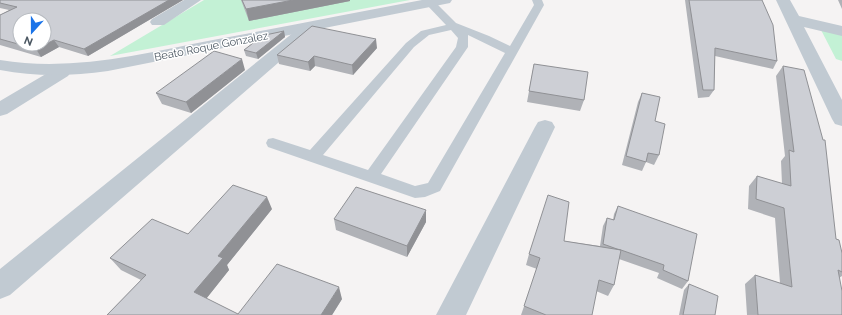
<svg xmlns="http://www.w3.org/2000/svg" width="842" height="315" viewBox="0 0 842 315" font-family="Raleway,sans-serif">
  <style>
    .green { fill: #c3f1d5 }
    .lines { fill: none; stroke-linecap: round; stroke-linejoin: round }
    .service { fill: #c1cad2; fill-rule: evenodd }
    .minor { fill: #c1cad2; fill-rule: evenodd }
    .tertiary { fill: #c1cad2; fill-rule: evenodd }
    .wall { fill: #b0b2b7 }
    .shaded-wall { fill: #909195 }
    .building { fill: #cdcfd5; stroke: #909195; fill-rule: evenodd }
    .labels { text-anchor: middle; stroke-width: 3; stroke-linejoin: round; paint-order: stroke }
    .far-street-label { font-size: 11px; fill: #4a5661; stroke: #fff }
  </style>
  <rect width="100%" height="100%" fill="#f5f3f3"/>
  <path class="green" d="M 204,0 L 410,0 L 110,56 Z
    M 820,28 L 842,34 L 842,61 L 836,59 Z"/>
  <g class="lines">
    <path class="service" d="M 430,0 L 434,1 L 456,23 L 489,36 L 510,46 L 534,5 L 532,0 L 542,0 L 544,5 L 440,191 L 425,197 L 415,198 L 268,147 L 266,143 L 268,139 L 273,138 L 310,150 L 406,43 L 421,31 L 446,25 L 425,3 ZM 451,30 L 458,38 L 456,47 L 368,170 L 323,155 L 414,47 L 429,35 ZM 468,35 L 505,53 L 428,183 L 415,186 L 381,174 L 468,47 Z"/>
    <path class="minor" d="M 184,0 L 201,0 L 164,25 L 152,25 L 150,22 L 152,19 Z
      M 776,0 L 790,0 L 799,16 L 842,26 L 842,36 L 804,27 L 842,100 L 842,126 L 835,124 L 832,119 Z
      M 310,22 L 316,24 L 318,27 L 316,30 L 10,295 L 0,299 L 0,269 L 304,24 Z
      M 62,67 L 68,68 L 71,72 L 68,76 L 7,114 L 0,116 L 0,101 L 56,68 Z
      M 545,120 L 552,122 L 555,127 L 466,315 L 436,315 L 535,127 L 538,122 Z"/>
    <path class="tertiary" d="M 422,0 L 452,0 L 450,3 L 445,4 L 108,71 C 71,76 36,77 0,70 L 0,60 C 72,72 142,54 213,40 C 283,27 353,13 422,0 Z"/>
  </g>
  <path class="wall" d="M 0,0 L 183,0 L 88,56 L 59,47 L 41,57 L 0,45 L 0,15 L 9,10 L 0,8 Z
    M 241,0 L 350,0 L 350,1 L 249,21 Z
    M 685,0 L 762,0 L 777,61 L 773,69 L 715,56 L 714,90 L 709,97 L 698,98 Z
    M 838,0 L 842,0 L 842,9 Z
    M 284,31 L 285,37 L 258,59 L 246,56 L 244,50 L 257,40 L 256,37 Z
    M 377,48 L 353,75 L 315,66 L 310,71 L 279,64 L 277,55 Z
    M 534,64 L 584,100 L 580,111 L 527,102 Z
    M 783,66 L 836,239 L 842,253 L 842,276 L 839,278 L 842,315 L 747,315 L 745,284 L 755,275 L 780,283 L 775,218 L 748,209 L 749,186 L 757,176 L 782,184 L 781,161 L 785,156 L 776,76 Z
    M 245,70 L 191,113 L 162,104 L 156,93 Z
    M 642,93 L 655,121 L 659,155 L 654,165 L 646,162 L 642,171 L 622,165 L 638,102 Z
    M 618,206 L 688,281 L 682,289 L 657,278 L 659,273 L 619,259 L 614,285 L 608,296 L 596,291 L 592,315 L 521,315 L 537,269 L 526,265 L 529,254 L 564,241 L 600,246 L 603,226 L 607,218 L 613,220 L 614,214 Z
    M 272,209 L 227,265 L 229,270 L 206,299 L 238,314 L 342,299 L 332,315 L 107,315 L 141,280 L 121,270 L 110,258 L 188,234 Z
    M 334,219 L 426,222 L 407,257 L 336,230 Z
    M 689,284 L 715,315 L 679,315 L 684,290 Z"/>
  <path class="shaded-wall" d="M 169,0 L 183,0 L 88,56 L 84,49 Z
    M 293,0 L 350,0 L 350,1 L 249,21 L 246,9 Z
    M 284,31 L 285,37 L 258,59 L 256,53 Z
    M 376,39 L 377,48 L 353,75 L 352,65 Z
    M 54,40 L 59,47 L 41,57 L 36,49 Z
    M 314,56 L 315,66 L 310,71 L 308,62 Z
    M 242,59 L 245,70 L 191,113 L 186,102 Z
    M 267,197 L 272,209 L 227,265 L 229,270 L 202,304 L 194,292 L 218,256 Z
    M 426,210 L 426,222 L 407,257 L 407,246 Z
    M 339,287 L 342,299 L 332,315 L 321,315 Z"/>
  <path class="building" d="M 0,0 L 169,0 L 84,49 L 54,40 L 36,49 L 0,39 L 0,15 L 17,7 L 0,3 ZM 20,20 L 44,20 L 44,44 L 20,44 Z
    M 242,0 L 293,0 L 246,9 Z
    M 689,0 L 762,0 L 773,25 L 777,61 L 715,48 L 714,90 L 703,90 Z
    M 312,26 L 376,39 L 352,65 L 314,56 L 308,62 L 277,55 Z
    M 284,31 L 256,53 L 244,50 L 257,40 L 256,37 Z
    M 214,51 L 242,59 L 186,102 L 156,93 Z
    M 534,64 L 588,72 L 584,100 L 529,91 Z
    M 783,66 L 804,70 L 823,140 L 825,140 L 836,239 L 839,240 L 842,253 L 842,272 L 838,270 L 842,291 L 842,315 L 758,315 L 755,275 L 792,287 L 784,208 L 756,199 L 757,176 L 791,186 L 789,150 L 794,152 Z
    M 642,93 L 660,97 L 655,121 L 665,124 L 659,155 L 648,153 L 646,162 L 626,156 Z
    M 233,185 L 267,197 L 218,256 L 223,258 L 194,292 L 238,314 L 277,264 L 339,287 L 321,315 L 107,315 L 146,275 L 110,258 L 152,219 L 188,234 Z
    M 356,187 L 426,210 L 407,246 L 334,219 Z
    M 548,195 L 569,202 L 564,241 L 621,250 L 614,285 L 599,280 L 592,315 L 546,315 L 524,306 L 540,258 L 529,254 Z
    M 618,206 L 697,234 L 688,281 L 663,270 L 664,265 L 621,250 L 617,249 L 603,244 L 607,218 L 614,220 Z
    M 689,284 L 718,296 L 715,315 L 683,315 Z"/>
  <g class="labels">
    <g class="far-street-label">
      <text transform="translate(211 46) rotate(-11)" y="4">Beato Roque Gonzalez</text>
    </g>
  </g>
  <g transform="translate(32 32) rotate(201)"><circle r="19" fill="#ffffff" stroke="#b7bbc0"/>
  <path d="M0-3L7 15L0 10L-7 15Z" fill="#1a73e8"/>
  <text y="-6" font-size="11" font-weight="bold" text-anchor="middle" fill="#4a5661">N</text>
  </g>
</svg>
